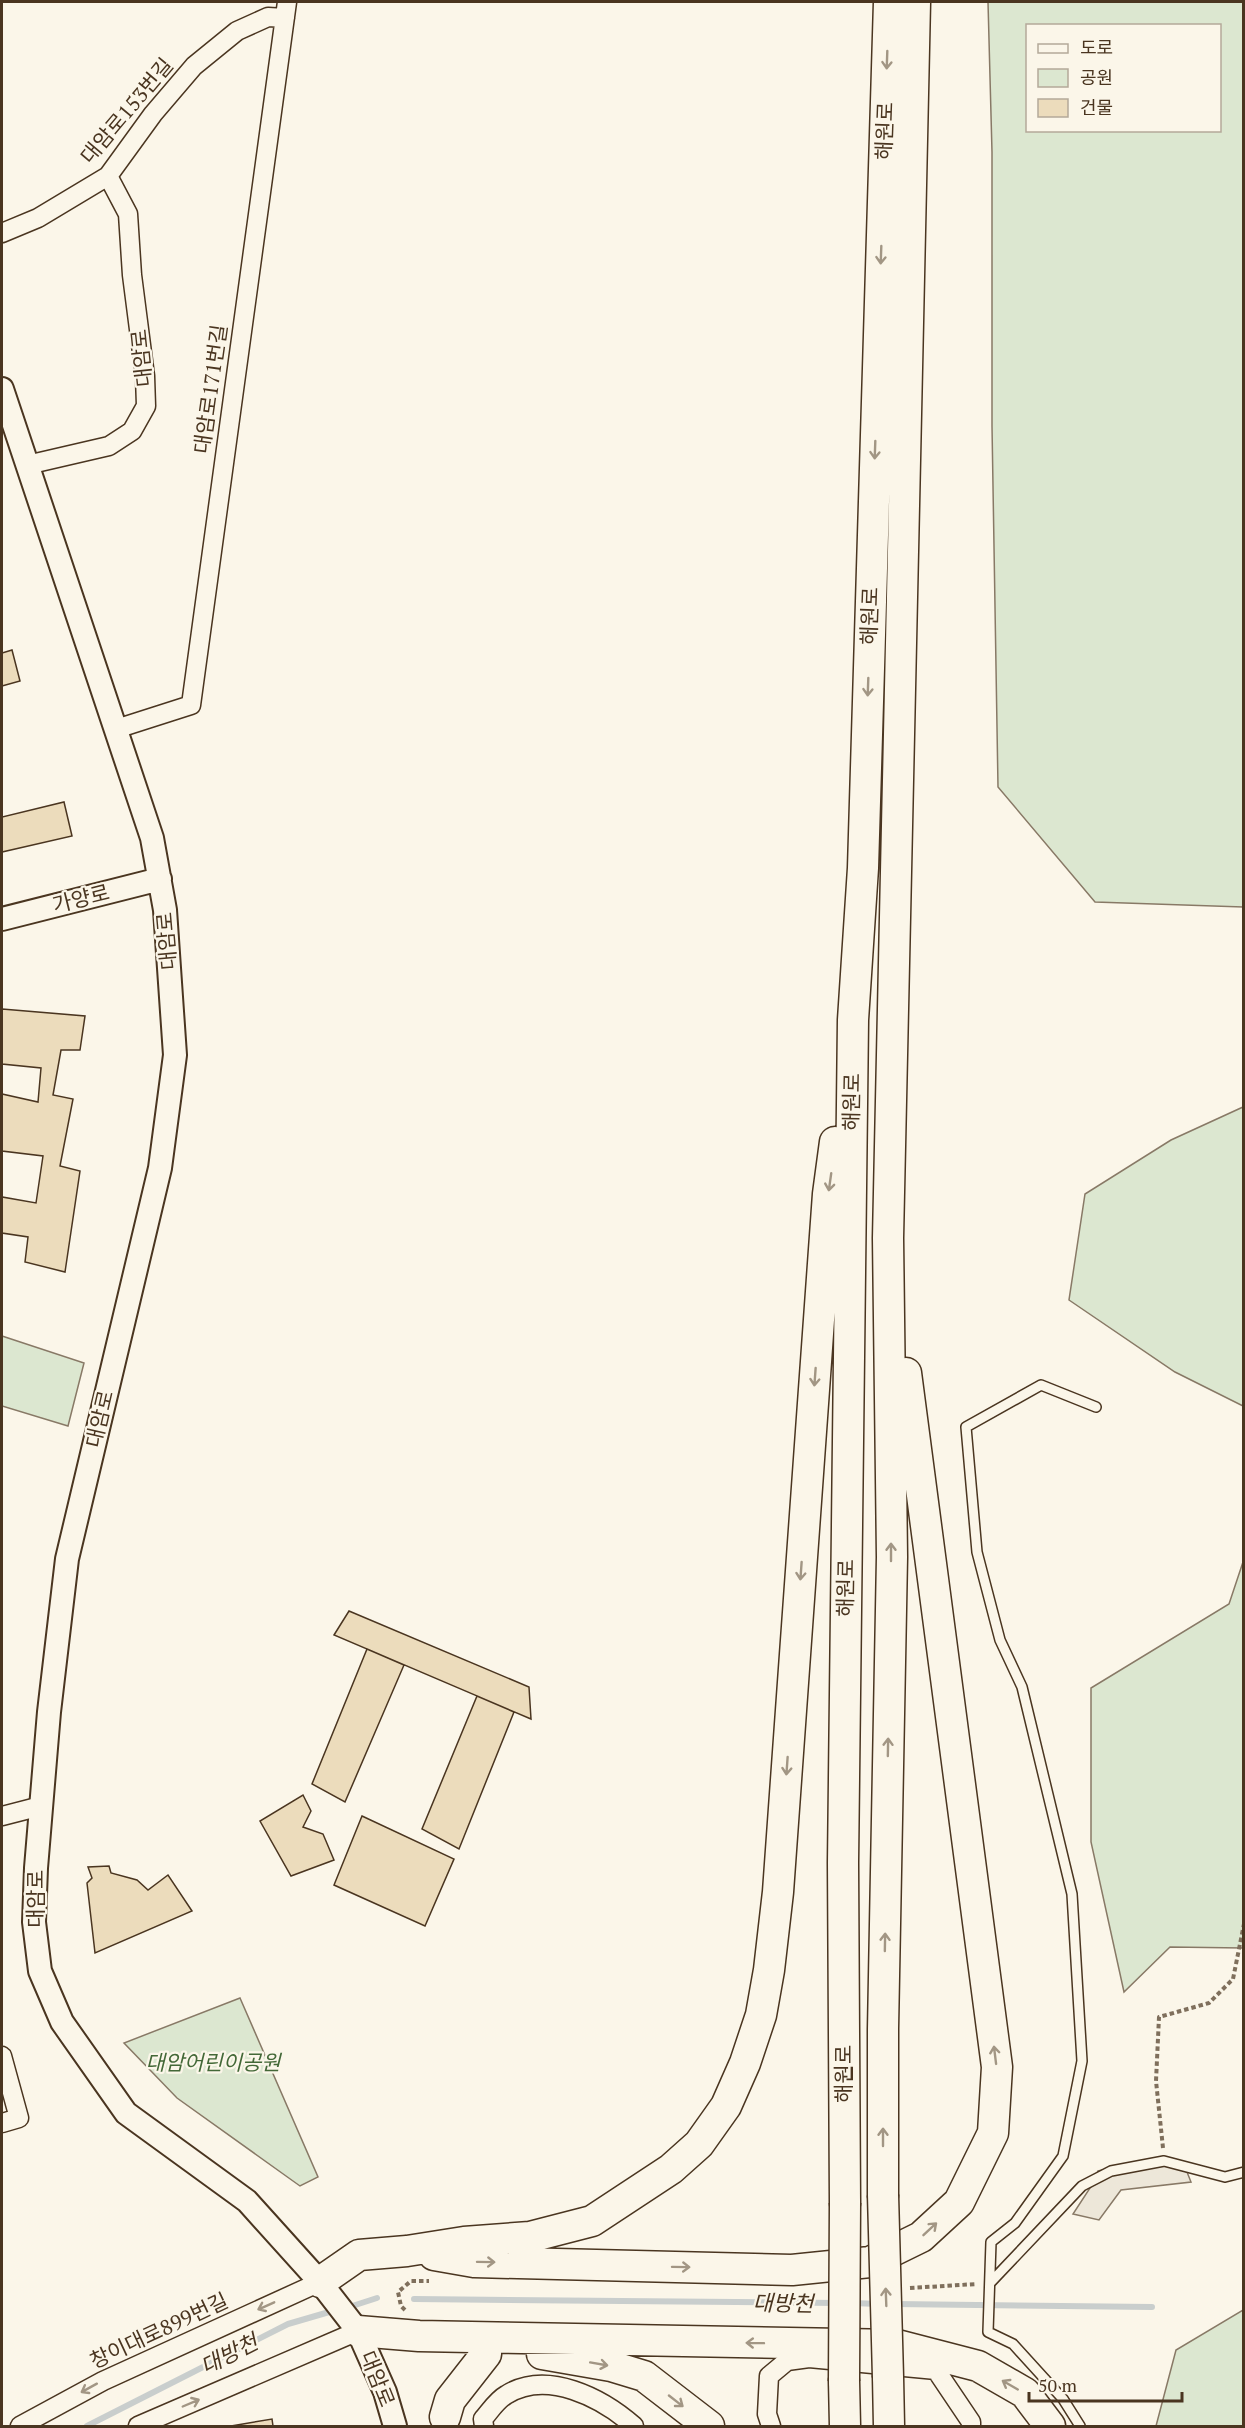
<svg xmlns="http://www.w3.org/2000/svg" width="1245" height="2428" viewBox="0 0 1245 2428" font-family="'PT Serif','Noto Sans KR',serif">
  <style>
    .green { fill: #dce7d0; stroke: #887966; stroke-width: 1.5; fill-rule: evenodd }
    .parking { fill: #ede7d9; stroke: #887966; stroke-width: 1.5 }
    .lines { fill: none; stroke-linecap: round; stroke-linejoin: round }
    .stream { stroke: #c9cecd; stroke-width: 6 }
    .building { fill: #ecdcbc; stroke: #4a3520; stroke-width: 1.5 }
    .service-casing { stroke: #4a3520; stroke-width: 12 }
    .minor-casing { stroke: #4a3520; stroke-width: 21 }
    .tertiary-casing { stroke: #4a3520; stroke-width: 26 }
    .trunk-casing { stroke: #4a3520; stroke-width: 33 }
    .path { stroke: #7f6f5c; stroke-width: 4; stroke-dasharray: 4.5 3; stroke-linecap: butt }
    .service { stroke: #fbf6e9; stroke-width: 9 }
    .minor { stroke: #fbf6e9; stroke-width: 18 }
    .tertiary { stroke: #fbf6e9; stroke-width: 22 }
    .trunk { stroke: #fbf6e9; stroke-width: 30 }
    .trunk-bridge-casing { stroke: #4a3520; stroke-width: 33; stroke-linecap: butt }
    .trunk-bridge { stroke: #fbf6e9; stroke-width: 30 }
    .oneway { stroke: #a29684 }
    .labels { text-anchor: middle; stroke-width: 4.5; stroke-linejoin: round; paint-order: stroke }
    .street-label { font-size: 21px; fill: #4a3520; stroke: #fbf6e9 }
    .park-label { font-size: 21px; font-style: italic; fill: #436837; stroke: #fbf6e9 }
    .water-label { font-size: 22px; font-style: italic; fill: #4a3520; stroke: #fbf6e9 }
  </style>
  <rect width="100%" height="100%" fill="#fbf6e9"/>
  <path class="green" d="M 988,2 L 1243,2 L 1243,907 L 1095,902 L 998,787 L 992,426 L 992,152 ZM 1028,26 L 1220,26 L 1220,130 L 1028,130 Z
    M 1243,1107 L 1243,1406 L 1175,1372 L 1069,1300 L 1085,1194 L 1171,1140 Z
    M 2,1336 L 84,1363 L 68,1426 L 2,1406 Z
    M 1243,1562 L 1243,1948 L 1170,1947 L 1124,1992 L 1091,1842 L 1091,1688 L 1229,1604 Z
    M 240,1998 L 318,2177 L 300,2186 L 177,2098 L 124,2043 Z
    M 1243,2310 L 1243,2426 L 1156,2426 L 1176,2350 Z"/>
  <path class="parking" d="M 1156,2159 L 1187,2172 L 1191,2182 L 1121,2190 L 1099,2220 L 1073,2214 L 1092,2185 L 1098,2171 Z"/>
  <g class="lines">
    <path class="stream" d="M 414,2299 L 836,2303
      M 853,2303 L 878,2304
      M 895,2304 L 1152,2307
      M 346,2308 L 377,2298
      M 87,2426 L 288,2324 L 336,2310"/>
  </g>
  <path class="building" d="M 12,650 L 20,681 L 2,686 L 2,653 Z
    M 64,802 L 72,836 L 2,852 L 2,817 Z
    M 2,1009 L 85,1016 L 80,1050 L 61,1050 L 53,1095 L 73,1099 L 60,1166 L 80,1171 L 65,1272 L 25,1262 L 28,1237 L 2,1233 L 2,1197 L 36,1203 L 43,1156 L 2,1151 L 2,1094 L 38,1102 L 41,1068 L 2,1064 Z
    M 349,1611 L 529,1687 L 531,1719 L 334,1635 Z
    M 367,1649 L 404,1665 L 345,1802 L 312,1784 Z
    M 477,1696 L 514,1712 L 459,1849 L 422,1829 Z
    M 303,1795 L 311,1811 L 303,1827 L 323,1834 L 334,1860 L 291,1876 L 260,1821 Z
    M 362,1816 L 454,1859 L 425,1926 L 334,1885 Z
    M 109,1866 L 111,1873 L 137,1880 L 148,1890 L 168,1875 L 192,1911 L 95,1953 L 87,1883 L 92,1878 L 88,1867 Z
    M 272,2419 L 273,2426 L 231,2426 Z"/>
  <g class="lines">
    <g class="service-casing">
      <path id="service" d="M 990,2283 L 1082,2186 L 1111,2171 L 1164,2161 L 1225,2177 L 1244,2172
        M 1080,2426 L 1063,2399 L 1013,2344 L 988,2332 L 991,2242 L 1015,2223 L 1063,2156 L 1082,2061 L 1072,1894 L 1022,1687 L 1000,1640 L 977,1552 L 966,1427 L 1041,1385 L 1096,1407"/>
    </g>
    <g class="minor-casing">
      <path id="minor" d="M 2,233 L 38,218 L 108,176 L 153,114 L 194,66 L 237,31 L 268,17 L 285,18
        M 27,465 L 109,446 L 132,431 L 146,406 L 145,376 L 132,275 L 128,214 L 108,176
        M 116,729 L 191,705 L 287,2
        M 2,1816 L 41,1806
        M 2,2056 L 19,2118 L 2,2123
        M 20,2426 L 103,2381 L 320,2282
        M 138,2426 L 358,2331
        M 484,2426 L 483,2419 C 490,2411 497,2400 506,2395 C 547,2369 602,2398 634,2426
        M 771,2426 L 767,2414 L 769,2376 L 787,2361 L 809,2358 L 936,2370 L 971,2422 L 971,2426"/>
    </g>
    <g class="tertiary-casing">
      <path id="tertiary" d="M 2,389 L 152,838 L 165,910 L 175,1055 L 160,1168 L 67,1559 L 49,1712 L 36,1868 L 34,1922 L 40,1971 L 62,2022 L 126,2113 L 247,2201 L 320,2282 L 358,2331 L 385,2392 L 395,2426
        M 2,919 L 160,879"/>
    </g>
    <g class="trunk-casing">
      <path id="trunk" d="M 883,2195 L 883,2029 L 892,1557 L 888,1238 L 915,2
        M 845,2203 L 843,1863 L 853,1020 L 863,868 L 889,2
        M 434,2255 L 474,2262 L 792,2270 L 870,2262 L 921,2237 L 959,2202 L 993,2133 L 997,2067 L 906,1373
        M 320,2282 L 359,2255 L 407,2251 L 464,2242 L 530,2237 L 592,2221 L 671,2169 L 699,2144 L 726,2106 L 745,2063 L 761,2015 L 769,1970 L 778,1892 L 828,1194 L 835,1142
        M 358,2331 L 419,2336 L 897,2345 L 978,2366 L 1025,2393 L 1050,2426
        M 542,2354 L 611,2366 L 644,2376 L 709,2426
        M 888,2377 L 889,2426
        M 844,2381 L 845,2426
        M 445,2417 L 450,2400 L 486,2354"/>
    </g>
    <path class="path" d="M 1163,2148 L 1156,2081 L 1159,2017 L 1209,2003 L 1233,1979 L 1244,1924
      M 910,2288 L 977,2284
      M 405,2310 L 401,2306 L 398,2292 L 411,2281 L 429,2281"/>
    <use href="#service" class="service"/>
    <use href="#minor" class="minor"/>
    <use href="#tertiary" class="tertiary"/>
    <use href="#trunk" class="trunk"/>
    <g class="trunk-bridge-casing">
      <path id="trunk-bridge" d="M 883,2195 L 888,2377
        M 844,2381 L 845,2203"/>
    </g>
    <use href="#trunk-bridge" class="trunk-bridge"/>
  </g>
  <defs><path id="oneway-shaft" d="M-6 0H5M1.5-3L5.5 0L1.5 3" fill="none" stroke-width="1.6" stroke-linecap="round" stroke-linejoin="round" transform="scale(1.5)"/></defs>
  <g class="oneway">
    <use href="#oneway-shaft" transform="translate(887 60) rotate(92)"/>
    <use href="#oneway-shaft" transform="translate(881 255) rotate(92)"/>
    <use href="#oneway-shaft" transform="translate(875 450) rotate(92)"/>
    <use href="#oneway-shaft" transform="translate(868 687) rotate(92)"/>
    <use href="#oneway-shaft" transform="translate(830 1182) rotate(98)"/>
    <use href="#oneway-shaft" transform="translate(815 1377) rotate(94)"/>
    <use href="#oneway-shaft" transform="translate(891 1552) rotate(-90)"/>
    <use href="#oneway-shaft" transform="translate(801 1571) rotate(94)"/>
    <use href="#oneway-shaft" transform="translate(888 1747) rotate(-89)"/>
    <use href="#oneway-shaft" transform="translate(787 1766) rotate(94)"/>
    <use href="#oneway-shaft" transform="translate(885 1942) rotate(-89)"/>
    <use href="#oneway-shaft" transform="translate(995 2055) rotate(-97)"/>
    <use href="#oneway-shaft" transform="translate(883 2137) rotate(-90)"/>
    <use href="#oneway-shaft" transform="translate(930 2229) rotate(-43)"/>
    <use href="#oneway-shaft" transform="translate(486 2262) rotate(1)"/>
    <use href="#oneway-shaft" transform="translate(681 2267) rotate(1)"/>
    <use href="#oneway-shaft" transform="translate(886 2297) rotate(-92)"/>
    <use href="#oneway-shaft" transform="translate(266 2306) rotate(156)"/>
    <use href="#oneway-shaft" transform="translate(755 2343) rotate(-179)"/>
    <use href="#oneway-shaft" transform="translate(599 2364) rotate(10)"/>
    <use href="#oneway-shaft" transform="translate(1010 2385) rotate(-150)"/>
    <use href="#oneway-shaft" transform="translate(89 2388) rotate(151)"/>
    <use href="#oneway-shaft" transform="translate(676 2401) rotate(38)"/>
    <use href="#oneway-shaft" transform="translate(191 2403) rotate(-23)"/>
  </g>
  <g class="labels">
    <g class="street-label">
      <text transform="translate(127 111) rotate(-50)" y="7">대암로153번길</text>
      <text transform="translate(885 131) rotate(-88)" y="7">해원로</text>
      <text transform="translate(142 358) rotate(-96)" y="7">대암로</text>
      <text transform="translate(211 389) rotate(-82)" y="7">대암로171번길</text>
      <text transform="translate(870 616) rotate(-88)" y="7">해원로</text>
      <text transform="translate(81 899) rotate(-14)" y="7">가양로</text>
      <text transform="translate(167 941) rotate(-95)" y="7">대암로</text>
      <text transform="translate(852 1102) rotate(-89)" y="7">해원로</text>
      <text transform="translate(100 1419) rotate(-77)" y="7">대암로</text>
      <text transform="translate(846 1588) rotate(-89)" y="7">해원로</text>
      <text transform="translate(36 1899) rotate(-90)" y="7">대암로</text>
      <text transform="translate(844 2074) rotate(-90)" y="7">해원로</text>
      <text transform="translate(159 2331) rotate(-25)" y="7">창이대로899번길</text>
      <text transform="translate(377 2379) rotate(68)" y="7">대암로</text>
    </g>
    <g class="park-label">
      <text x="213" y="2070">대암어린이공원</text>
    </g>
    <g class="water-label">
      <text transform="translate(783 2303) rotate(1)" y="8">대방천</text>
      <text transform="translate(229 2354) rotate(-27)" y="8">대방천</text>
    </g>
  </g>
  <rect width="1245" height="2428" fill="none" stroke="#4a3520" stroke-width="6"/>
  <rect x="1026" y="24" width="195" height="108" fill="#fbf6e9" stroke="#b4a999" stroke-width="1.5"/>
  <rect x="1038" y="44" width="30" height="9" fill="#fbf6e9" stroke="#b4a999" stroke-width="1.5"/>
  <text x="1080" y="54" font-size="18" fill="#4a3520">도로</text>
  <rect x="1038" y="69" width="30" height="18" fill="#dce7d0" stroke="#b4a999" stroke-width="1.5"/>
  <text x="1080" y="84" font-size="18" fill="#4a3520">공원</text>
  <rect x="1038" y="99" width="30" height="18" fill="#ecdcbc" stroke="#b4a999" stroke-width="1.5"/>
  <text x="1080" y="114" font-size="18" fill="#4a3520">건물</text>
  <path d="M1029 2392v9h153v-9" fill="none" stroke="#4a3520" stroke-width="3"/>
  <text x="1038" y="2392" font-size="18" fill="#4a3520" stroke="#fbf6e9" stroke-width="4.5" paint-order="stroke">50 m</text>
</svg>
